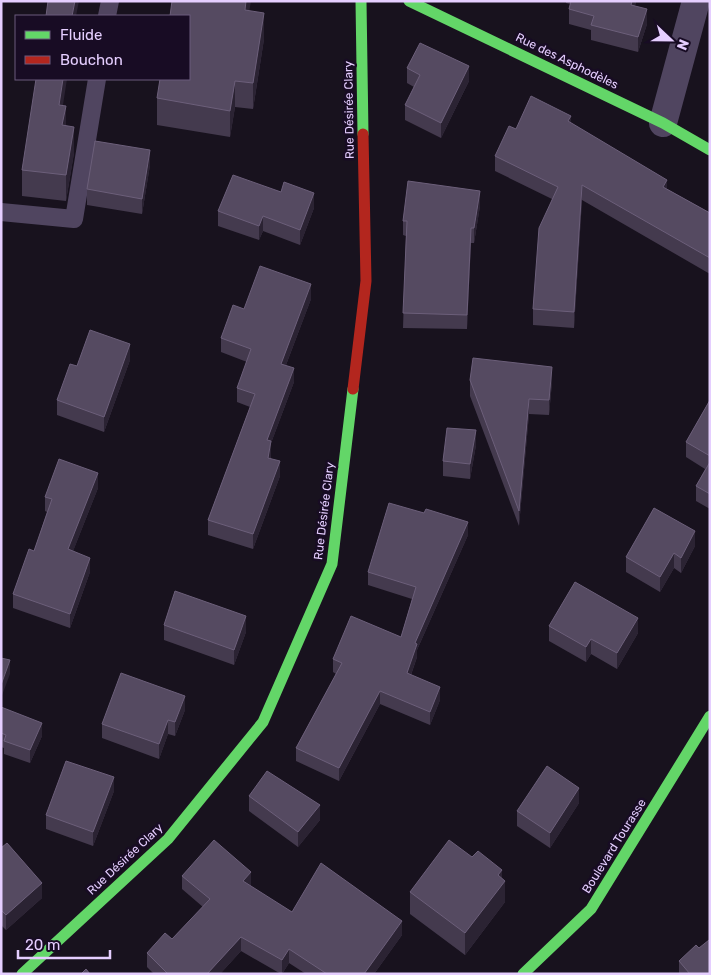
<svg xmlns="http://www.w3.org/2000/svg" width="711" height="975" viewBox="0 0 711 975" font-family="Rubik,sans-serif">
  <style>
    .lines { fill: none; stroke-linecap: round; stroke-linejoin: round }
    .lane { stroke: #504560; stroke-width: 18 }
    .street { stroke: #504560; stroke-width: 28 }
    .fast { stroke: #63d668; stroke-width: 11 }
    .jam { stroke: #b3261e; stroke-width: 11 }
    .wall { fill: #443a4e }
    .shaded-wall { fill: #2b2333 }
    .building { fill: #554a61; stroke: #6c5f7a }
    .labels { text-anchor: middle; stroke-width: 5; stroke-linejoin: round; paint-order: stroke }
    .street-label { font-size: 12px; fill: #e5ceff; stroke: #180c24 }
  </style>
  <rect width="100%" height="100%" fill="#18121e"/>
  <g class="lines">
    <path class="lane" d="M 107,16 L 110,1
      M 1,212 L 74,219 L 97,79"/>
    <path class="street" d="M 663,123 L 696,1"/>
    <path class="fast" d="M 361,1 L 363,134
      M 409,1 L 663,123 L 710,150
      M 22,974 L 168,839 L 263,722 L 332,564 L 353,389
      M 523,974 L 591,909 L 710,716"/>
    <path class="jam" d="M 353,389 L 366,281 L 363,134"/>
  </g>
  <path class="wall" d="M 566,1 L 636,1 L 635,6 L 647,24 L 638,52 L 591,40 L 591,30 L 569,24 L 569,9 L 570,4 L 566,3 Z
    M 249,11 L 264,39 L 253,109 L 235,107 L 230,137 L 157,125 L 157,98 Z
    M 407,68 L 469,81 L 441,138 L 405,120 L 405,105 L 414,87 L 407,83 Z
    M 63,105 L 66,126 L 74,153 L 66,201 L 22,196 L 22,170 Z
    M 571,123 L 667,189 L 710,213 L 710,274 L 582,200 L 574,328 L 533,325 L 533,309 L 552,199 L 495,171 L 495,156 L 516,129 Z
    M 150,165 L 142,214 L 87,205 L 87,189 Z
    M 480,206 L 474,243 L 471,243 L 467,329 L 403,328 L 406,236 L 403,235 L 403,221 Z
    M 314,208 L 300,245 L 263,231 L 259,240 L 218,226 L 218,211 Z
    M 311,299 L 286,365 L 294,382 L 271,443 L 271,458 L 280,476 L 253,549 L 208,535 L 208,520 L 250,407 L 237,402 L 237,388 L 247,362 L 221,352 L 221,338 L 244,309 Z
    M 130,360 L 104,432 L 57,415 L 57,400 Z
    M 470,380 L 552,382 L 549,415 L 529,414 L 519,526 L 470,396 Z
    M 710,400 L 710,509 L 696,501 L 696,486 L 705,469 L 686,457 L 686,442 Z
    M 476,445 L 470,479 L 443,476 L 443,461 Z
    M 98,488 L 73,551 L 90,572 L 70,628 L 13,608 L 13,594 L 34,551 L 47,512 L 45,511 L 45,497 Z
    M 468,535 L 417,650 L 417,657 L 411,675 L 440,700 L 430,725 L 380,704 L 339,781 L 296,761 L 296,748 L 336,674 L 333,672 L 333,659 L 401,637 L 412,599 L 368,585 L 368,572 Z
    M 695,546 L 681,573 L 674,568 L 660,592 L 626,572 L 626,557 Z
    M 164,625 L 246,632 L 234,665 L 164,640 Z
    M 549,626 L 638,633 L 617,669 L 591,654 L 586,662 L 549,641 Z
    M 1,707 L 42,736 L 30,763 L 4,754 L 4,748 L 1,747 Z
    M 185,710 L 175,736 L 168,734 L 159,759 L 102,738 L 102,724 Z
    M 114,791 L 93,846 L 46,829 L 46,815 Z
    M 249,796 L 320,820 L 298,847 L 249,811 Z
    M 579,803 L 550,848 L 517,826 L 517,811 Z
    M 1,848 L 42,898 L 6,930 L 1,925 Z
    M 472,857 L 505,902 L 465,955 L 410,914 L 410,892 Z
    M 182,876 L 251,886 L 250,886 L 292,912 L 402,935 L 374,974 L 306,974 L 289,963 L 282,974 L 281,974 L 241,951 L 220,974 L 154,974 L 147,967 L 147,953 L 172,939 L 203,907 L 182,889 Z
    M 699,948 L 710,974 L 679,974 L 679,961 Z"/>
  <path class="shaded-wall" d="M 75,1 L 79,1 L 76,16 L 72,16 Z
    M 246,1 L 251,1 L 245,36 L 245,10 Z
    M 632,1 L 636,1 L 631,20 L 631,5 Z
    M 647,9 L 647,24 L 638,52 L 638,37 Z
    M 264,13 L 264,39 L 253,109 L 253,83 Z
    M 469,66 L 469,81 L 441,138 L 441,123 Z
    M 63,79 L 67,79 L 59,131 L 59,105 Z
    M 235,81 L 235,107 L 230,137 L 230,111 Z
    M 66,106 L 66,132 L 62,125 Z
    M 571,116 L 571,131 L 568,121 Z
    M 74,127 L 74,153 L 66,201 L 66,175 Z
    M 150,150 L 150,165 L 142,214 L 142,199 Z
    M 667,180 L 667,196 L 663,187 Z
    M 582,185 L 582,200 L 574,328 L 574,312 Z
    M 480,191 L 480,206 L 474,243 L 474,228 Z
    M 314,193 L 314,208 L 300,245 L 300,230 Z
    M 263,216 L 263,231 L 259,240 L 259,226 Z
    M 471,228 L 471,243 L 467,329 L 467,315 Z
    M 311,284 L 311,299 L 281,378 L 281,364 Z
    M 130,344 L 130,360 L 104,432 L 104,417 Z
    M 552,367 L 552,382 L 549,415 L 549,400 Z
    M 294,368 L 294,382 L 271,443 L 271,456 L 268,472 L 267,440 Z
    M 529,399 L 529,414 L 519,526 L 519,511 Z
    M 476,430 L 476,445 L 470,479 L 470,464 Z
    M 280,461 L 280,476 L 253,549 L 253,534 Z
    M 98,473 L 98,488 L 68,564 L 68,549 Z
    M 468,522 L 468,535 L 417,650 L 417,657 L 407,686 L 407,673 L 415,643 Z
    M 695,531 L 695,546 L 681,573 L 681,558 Z
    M 674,553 L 674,568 L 660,592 L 660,577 Z
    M 90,558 L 90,572 L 70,628 L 70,614 Z
    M 246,616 L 246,632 L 234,665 L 234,650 Z
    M 638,618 L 638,633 L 617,669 L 617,653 Z
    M 591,639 L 591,654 L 586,662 L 586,647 Z
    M 10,660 L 10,674 L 1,698 L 1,685 Z
    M 440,687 L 440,700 L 430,725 L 430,712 Z
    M 380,691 L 380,704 L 339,781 L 339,768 Z
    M 185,696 L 185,710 L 175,736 L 175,722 Z
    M 168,720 L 168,734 L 159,759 L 159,744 Z
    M 42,723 L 42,736 L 30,763 L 30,750 Z
    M 114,777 L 114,791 L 93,846 L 93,832 Z
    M 579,788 L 579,803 L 550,848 L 550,833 Z
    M 320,805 L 320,820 L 298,847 L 298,832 Z
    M 502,870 L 502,884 L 505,881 L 505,902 L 465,955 L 465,933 L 498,875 Z
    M 251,872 L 251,886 L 243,895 L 243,881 Z
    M 42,883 L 42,898 L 6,930 L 6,915 Z
    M 402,921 L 402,935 L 374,974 L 364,974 Z
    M 241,937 L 241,951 L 220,974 L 207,974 Z
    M 289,949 L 289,963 L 282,974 L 282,960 Z"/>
  <path class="building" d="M 48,1 L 75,1 L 72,16 L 46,16 Z
    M 172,1 L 246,1 L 245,10 L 264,13 L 253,83 L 235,81 L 230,111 L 157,98 L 160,79 L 189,79 L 189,16 L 170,16 Z
    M 571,1 L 632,1 L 631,5 L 647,9 L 638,37 L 591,25 L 594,16 L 569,9 Z
    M 420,43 L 469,66 L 441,123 L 405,105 L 420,75 L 407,68 Z
    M 36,79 L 63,79 L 59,105 L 66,106 L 62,125 L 74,127 L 66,175 L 22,170 Z
    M 531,96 L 571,116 L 568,121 L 667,180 L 663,187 L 710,213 L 710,258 L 582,185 L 574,312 L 533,309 L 539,228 L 558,187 L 495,156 L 509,126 L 516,129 Z
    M 95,141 L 150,150 L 142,199 L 87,189 Z
    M 233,175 L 281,192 L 284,182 L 314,193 L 300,230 L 263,216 L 259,226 L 218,211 Z
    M 408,181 L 480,191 L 474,228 L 471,228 L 467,315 L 403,313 L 407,221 L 403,221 Z
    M 260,266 L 311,284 L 281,364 L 294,368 L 267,440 L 271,441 L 268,458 L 280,461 L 253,534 L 208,520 L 255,394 L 237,388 L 251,349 L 221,338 L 233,305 L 244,309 Z
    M 90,330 L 130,344 L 104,417 L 57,400 L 70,364 L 77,366 Z
    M 473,358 L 552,367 L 549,400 L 529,399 L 519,511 L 470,380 Z
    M 710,400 L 710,456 L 686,442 Z
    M 447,428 L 476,430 L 470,464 L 443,461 Z
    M 59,459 L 98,473 L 68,549 L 90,558 L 70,614 L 13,594 L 29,549 L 34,551 L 52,499 L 45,497 Z
    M 710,462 L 710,494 L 696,486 Z
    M 389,503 L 424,513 L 426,509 L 468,522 L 415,643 L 417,644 L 407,673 L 440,687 L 430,712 L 380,691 L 339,768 L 296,748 L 342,663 L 333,659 L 351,616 L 401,637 L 416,587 L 368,572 Z
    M 654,508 L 695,531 L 681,558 L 674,553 L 660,577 L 626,557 Z
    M 575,582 L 638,618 L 617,653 L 591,639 L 586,647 L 549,626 Z
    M 175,591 L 246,616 L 234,650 L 164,625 Z
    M 1,658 L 10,660 L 1,685 Z
    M 121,673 L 185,696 L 175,722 L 168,720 L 159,744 L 102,724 Z
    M 1,707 L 42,723 L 30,750 L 4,741 L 6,735 L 1,733 Z
    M 66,761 L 114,777 L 93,832 L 46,815 Z
    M 547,766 L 579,788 L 550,833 L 517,811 Z
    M 267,771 L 320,805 L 298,832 L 249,796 Z
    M 214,840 L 251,872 L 243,881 L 292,912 L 321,863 L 402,921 L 364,974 L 327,974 L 289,949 L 282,960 L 241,937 L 207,974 L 168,974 L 147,953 L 165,933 L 172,939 L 210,899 L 182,876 Z
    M 449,840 L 472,857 L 478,851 L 502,870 L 498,875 L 505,881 L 465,933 L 410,892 Z
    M 7,843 L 42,883 L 6,915 L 1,910 L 1,848 Z
    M 709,940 L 710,942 L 710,974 L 690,974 L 679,961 L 696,945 L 699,948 Z
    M 86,969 L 90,974 L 81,974 Z"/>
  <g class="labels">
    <g class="street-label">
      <text transform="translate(567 61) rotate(26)" y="4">Rue des Asphodèles</text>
      <text transform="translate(349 110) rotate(-91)" y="4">Rue Désirée Clary</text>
      <text transform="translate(324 511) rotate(-83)" y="4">Rue Désirée Clary</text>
      <text transform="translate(614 846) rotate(-58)" y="4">Boulevard Tourasse</text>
      <text transform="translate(125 859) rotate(-43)" y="4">Rue Désirée Clary</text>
    </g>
  </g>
  <rect width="711" height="975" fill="none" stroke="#e5ceff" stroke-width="5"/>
  <rect x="15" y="15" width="175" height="65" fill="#180c24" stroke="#6a5a7c"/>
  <rect x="25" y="31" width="25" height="8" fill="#63d668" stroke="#6a5a7c"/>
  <text x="60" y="40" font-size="15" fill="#e5ceff">Fluide</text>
  <rect x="25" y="56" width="25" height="8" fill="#b3261e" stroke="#6a5a7c"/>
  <text x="60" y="65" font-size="15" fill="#e5ceff">Bouchon</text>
  <g transform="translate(671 40) rotate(112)" stroke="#180c24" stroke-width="4" paint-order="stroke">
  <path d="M0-4L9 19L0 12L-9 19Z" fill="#e5ceff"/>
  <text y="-8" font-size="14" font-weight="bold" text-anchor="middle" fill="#e5ceff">N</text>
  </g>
  <path d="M18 950v8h92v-8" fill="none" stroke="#e5ceff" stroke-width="2.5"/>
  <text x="25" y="950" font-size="15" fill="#e5ceff" stroke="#180c24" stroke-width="4" paint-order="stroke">20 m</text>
</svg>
